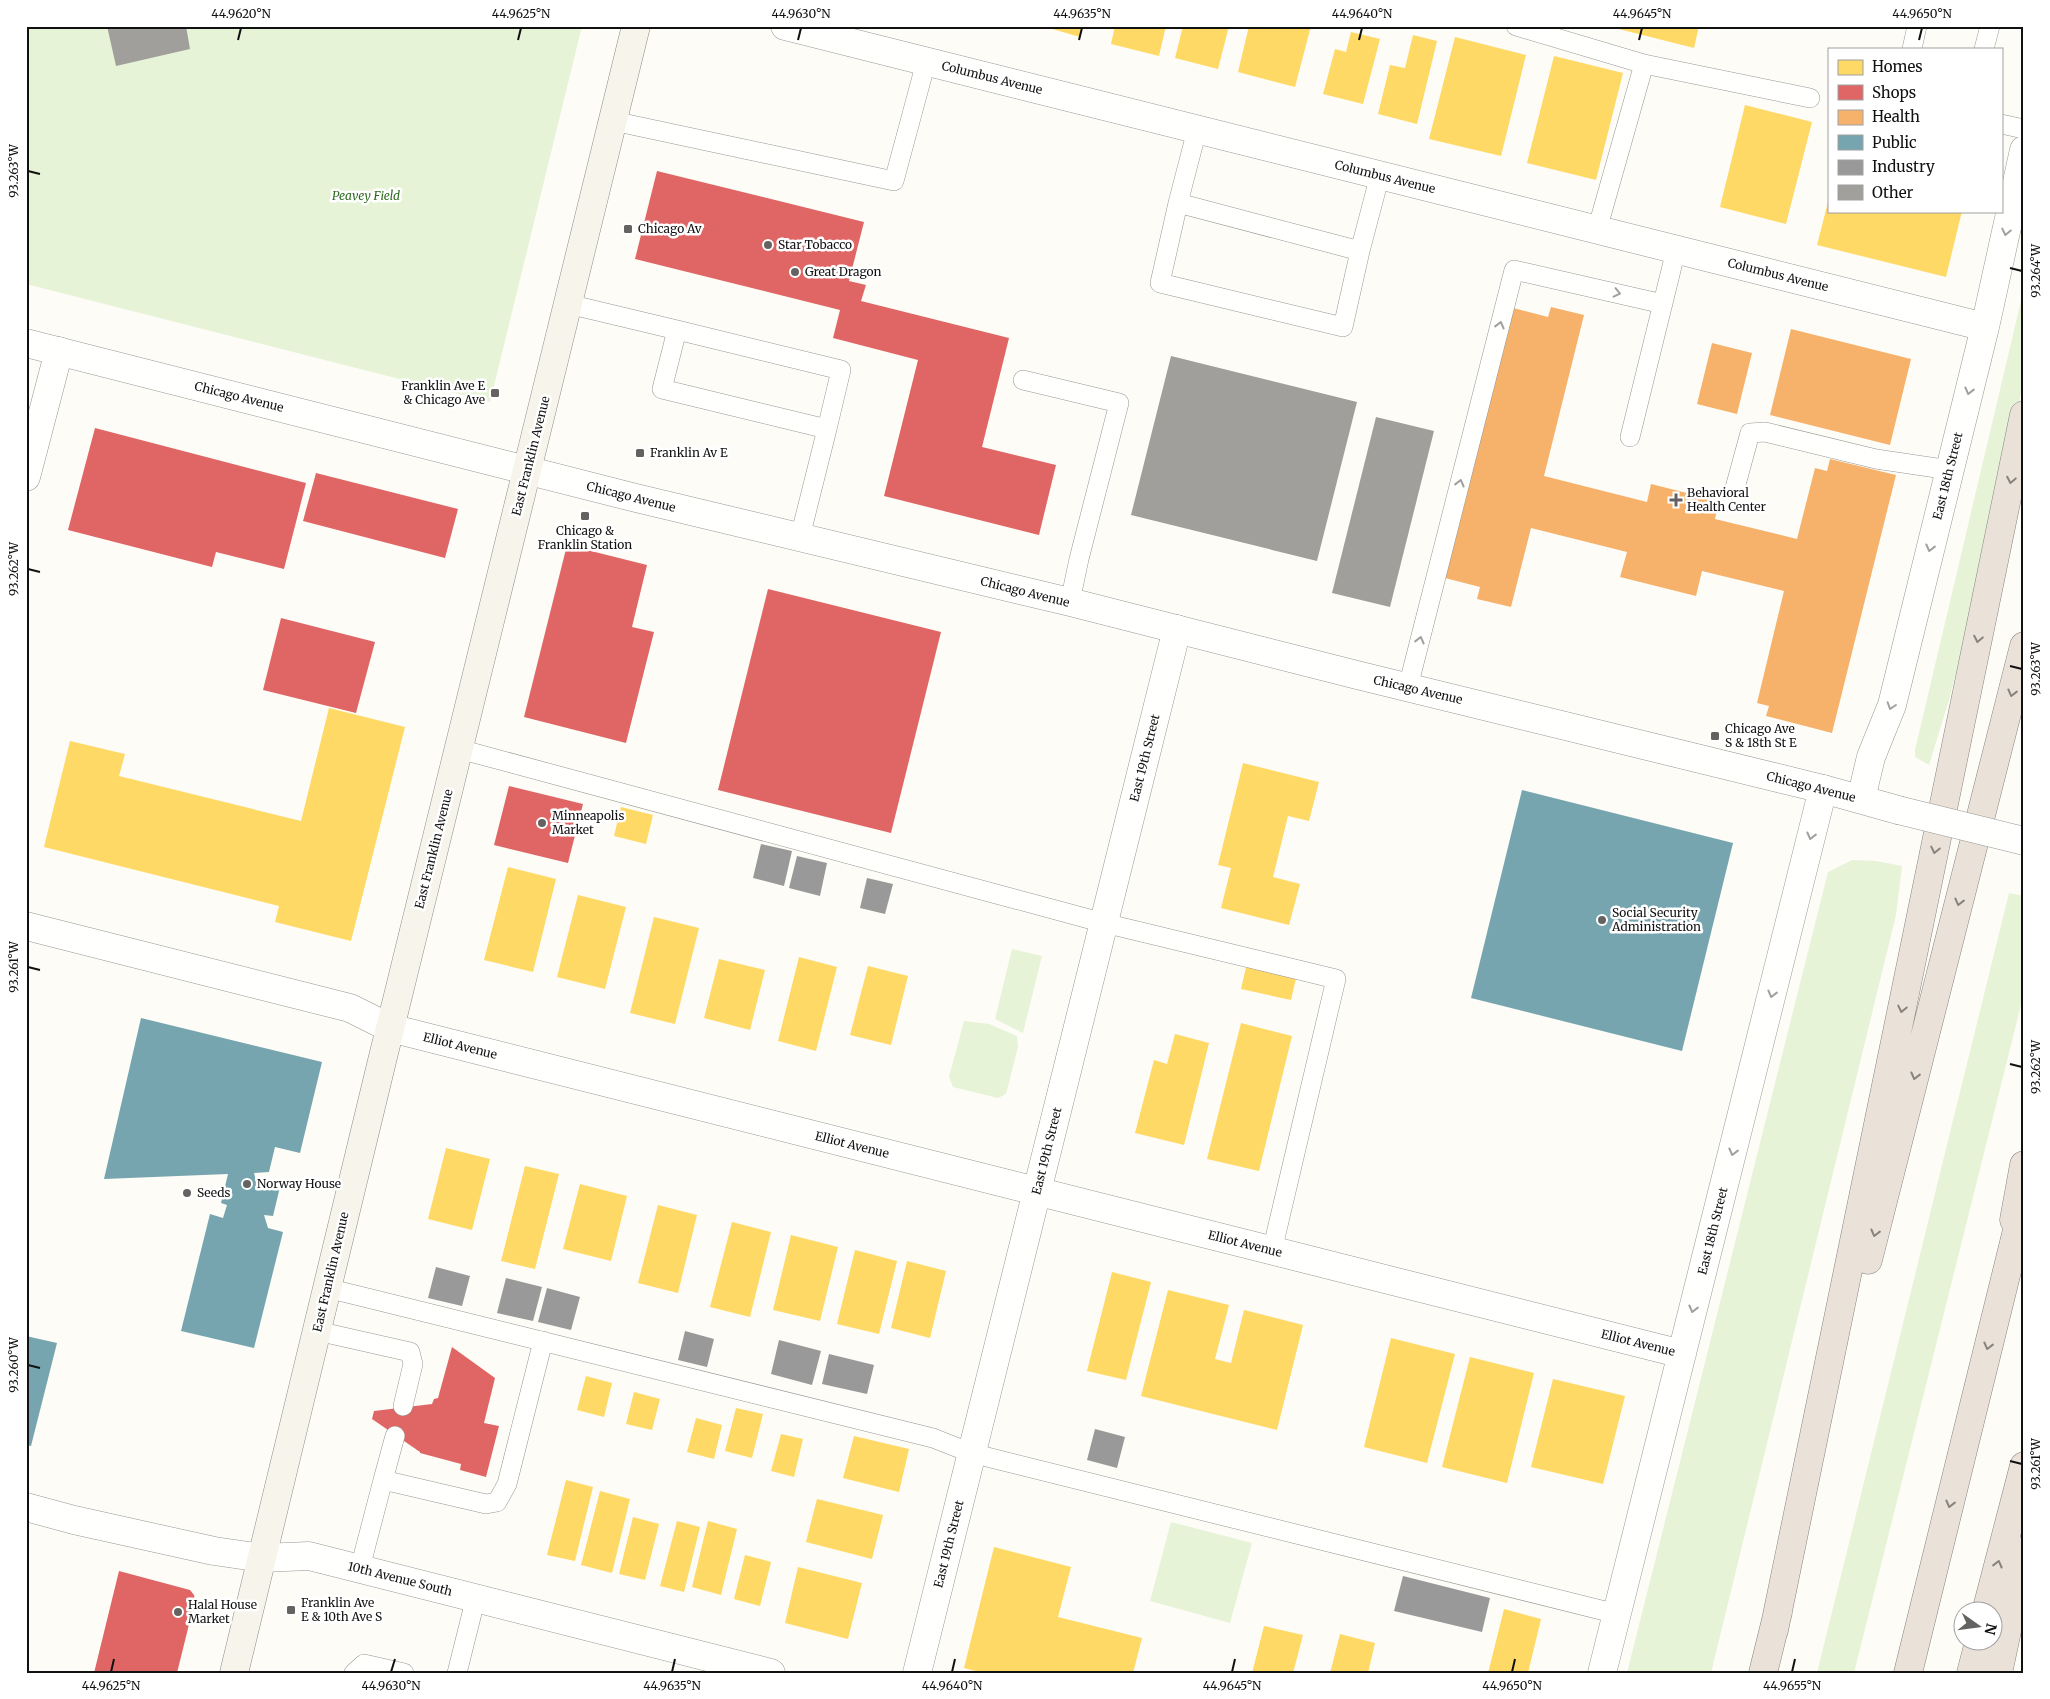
<svg xmlns="http://www.w3.org/2000/svg" width="2050" height="1699" viewBox="0 0 2050 1699" font-family="Merriweather,serif">
  <style>
    .green { fill: #e7f3d7 }
    .homes { fill: #ffd966 }
    .shops { fill: #e06666 }
    .health { fill: #f6b26b }
    .public { fill: #76a5af }
    .industry { fill: #999 }
    .building { fill: #a19f9c }
    .lines { fill: none; stroke-linecap: round; stroke-linejoin: round }
    .service-casing { stroke: #979795; stroke-width: 20 }
    .minor-casing { stroke: #979795; stroke-width: 29 }
    .tertiary-casing { stroke: #979795; stroke-width: 29 }
    .secondary-casing { stroke: #8e8d8b; stroke-width: 29 }
    .motorway-casing { stroke: #858482; stroke-width: 29 }
    .service { stroke: #fffffe; stroke-width: 19 }
    .minor { stroke: #fffffe; stroke-width: 28 }
    .tertiary { stroke: #fffffe; stroke-width: 28 }
    .secondary { stroke: #f6f4eb; stroke-width: 28 }
    .motorway { stroke: #eae1d8; stroke-width: 28 }
    .tertiary-bridge-casing { stroke: #979795; stroke-width: 29; stroke-linecap: butt }
    .tertiary-bridge { stroke: #fffffe; stroke-width: 28 }
    .oneway { stroke: #a0a09f }
    .oneway2 { stroke: #88837e }
    .ticks { fill: none; stroke: #111; stroke-width: 2 }
    .poi-dot { fill: #646362; stroke: #fff; stroke-width: 2 }
    .labels { text-anchor: middle; stroke-width: 5; stroke-linejoin: round; paint-order: stroke }
    .street-label { font-size: 12px; fill: #111; stroke: #fff }
    .park-label { font-size: 12px; font-style: italic; fill: #2f6b1f; stroke: #fff }
    .poi-label { font-size: 12px; fill: #111; stroke: #fff; text-anchor: start }
    .neatline { fill: none; stroke: #111; stroke-width: 2 }
    .ticks-label { font-size: 12px; text-anchor: middle; fill: #111 }
  </style>
  <rect width="100%" height="100%" fill="#fdfcf7"/>
  <path class="green" d="M 26,26 L 582,26 L 490,402 L 26,284 Z
    M 2024,288 L 2024,379 L 1990,539 L 1949,700 L 1929,765 L 1915,757 L 1915,750 Z
    M 1852,860 L 1876,861 L 1902,866 L 1896,915 L 1711,1673 L 1627,1673 L 1828,872 Z
    M 2009,893 L 2024,896 L 2024,993 L 1854,1673 L 1817,1673 Z
    M 1012,949 L 1042,956 L 1023,1033 L 995,1019 Z
    M 964,1021 L 989,1024 L 1017,1036 L 1018,1047 L 1006,1094 L 998,1098 L 953,1087 L 949,1077 Z
    M 1171,1522 L 1252,1543 L 1230,1623 L 1150,1601 Z"/>
  <path class="homes" d="M 1042,26 L 1083,26 L 1080,37 Z
    M 1115,26 L 1166,26 L 1159,56 L 1111,44 Z
    M 1183,26 L 1229,26 L 1218,69 L 1175,58 Z
    M 1249,26 L 1311,26 L 1295,87 L 1238,72 Z
    M 1607,26 L 1699,26 L 1694,48 Z
    M 1351,32 L 1380,39 L 1363,104 L 1323,94 L 1335,49 L 1346,52 Z
    M 1413,35 L 1437,41 L 1417,124 L 1378,114 L 1390,65 L 1405,68 Z
    M 1455,37 L 1526,55 L 1501,156 L 1429,139 Z
    M 1554,56 L 1623,73 L 1596,180 L 1527,163 Z
    M 1745,105 L 1812,122 L 1786,224 L 1720,207 Z
    M 1828,202 L 1829,211 L 1962,211 L 1946,277 L 1817,245 Z
    M 329,708 L 405,727 L 351,941 L 275,922 L 279,906 L 44,847 L 70,741 L 125,754 L 119,776 L 301,821 Z
    M 1243,763 L 1319,782 L 1309,821 L 1288,816 L 1273,877 L 1300,884 L 1289,925 L 1221,908 L 1231,868 L 1218,865 Z
    M 621,807 L 653,815 L 646,844 L 614,836 Z
    M 508,867 L 556,879 L 533,972 L 484,960 Z
    M 578,895 L 626,907 L 605,989 L 557,977 Z
    M 654,917 L 699,928 L 675,1024 L 630,1013 Z
    M 799,957 L 837,967 L 816,1051 L 778,1041 Z
    M 719,959 L 765,970 L 750,1030 L 704,1018 Z
    M 1247,963 L 1297,974 L 1291,1000 L 1241,989 Z
    M 868,966 L 908,976 L 891,1045 L 850,1035 Z
    M 1241,1023 L 1292,1036 L 1259,1171 L 1207,1159 Z
    M 1175,1034 L 1209,1043 L 1184,1145 L 1135,1133 L 1154,1060 L 1167,1064 Z
    M 446,1148 L 490,1159 L 472,1230 L 428,1219 Z
    M 525,1166 L 559,1174 L 535,1269 L 501,1261 Z
    M 580,1184 L 627,1196 L 611,1261 L 563,1249 Z
    M 658,1205 L 697,1215 L 678,1293 L 638,1283 Z
    M 732,1222 L 771,1232 L 750,1317 L 710,1307 Z
    M 791,1235 L 838,1247 L 820,1321 L 773,1310 Z
    M 855,1250 L 897,1261 L 879,1334 L 837,1324 Z
    M 907,1261 L 946,1271 L 930,1338 L 891,1328 Z
    M 1112,1272 L 1151,1282 L 1126,1380 L 1087,1371 Z
    M 1168,1290 L 1229,1305 L 1215,1359 L 1231,1363 L 1244,1310 L 1303,1325 L 1277,1430 L 1141,1396 Z
    M 1391,1338 L 1455,1354 L 1427,1463 L 1364,1447 Z
    M 1470,1357 L 1534,1373 L 1507,1483 L 1442,1467 Z
    M 586,1376 L 612,1383 L 604,1417 L 577,1410 Z
    M 1553,1379 L 1625,1396 L 1603,1484 L 1531,1467 Z
    M 634,1392 L 660,1399 L 652,1430 L 626,1424 Z
    M 736,1408 L 763,1414 L 752,1458 L 725,1451 Z
    M 696,1418 L 722,1425 L 714,1459 L 687,1452 Z
    M 781,1434 L 803,1439 L 794,1477 L 771,1471 Z
    M 854,1436 L 909,1449 L 899,1492 L 843,1478 Z
    M 566,1480 L 593,1487 L 575,1561 L 547,1555 Z
    M 600,1491 L 630,1499 L 612,1573 L 581,1565 Z
    M 817,1499 L 883,1515 L 872,1559 L 806,1542 Z
    M 633,1517 L 659,1524 L 645,1580 L 619,1574 Z
    M 677,1521 L 700,1527 L 684,1592 L 660,1586 Z
    M 708,1521 L 737,1529 L 721,1595 L 692,1587 Z
    M 994,1547 L 1071,1567 L 1058,1617 L 1142,1638 L 1133,1673 L 983,1673 L 964,1668 Z
    M 745,1555 L 771,1562 L 760,1606 L 734,1599 Z
    M 798,1567 L 862,1583 L 848,1639 L 785,1623 Z
    M 1504,1609 L 1541,1619 L 1528,1673 L 1488,1673 Z
    M 1264,1626 L 1303,1635 L 1293,1673 L 1252,1673 Z
    M 1340,1634 L 1375,1643 L 1368,1673 L 1330,1673 Z"/>
  <path class="shops" d="M 657,171 L 864,222 L 849,281 L 866,285 L 861,301 L 1009,338 L 982,447 L 1056,465 L 1039,535 L 884,496 L 918,360 L 833,338 L 840,310 L 635,259 Z
    M 95,428 L 306,483 L 284,569 L 216,552 L 212,567 L 68,530 Z
    M 316,473 L 458,509 L 445,558 L 303,521 Z
    M 567,545 L 647,565 L 632,627 L 654,632 L 626,743 L 524,717 Z
    M 768,589 L 941,632 L 891,833 L 718,790 Z
    M 281,618 L 375,642 L 356,713 L 263,690 Z
    M 509,786 L 583,804 L 568,863 L 494,845 Z
    M 452,1347 L 495,1378 L 484,1423 L 499,1426 L 486,1477 L 460,1470 L 461,1464 L 420,1453 L 420,1452 L 372,1419 L 374,1411 L 432,1404 L 434,1399 L 438,1398 Z
    M 119,1571 L 190,1590 L 194,1595 L 195,1600 L 177,1673 L 94,1673 Z"/>
  <path class="health" d="M 1551,307 L 1584,315 L 1544,476 L 1647,502 L 1651,484 L 1719,501 L 1715,519 L 1797,539 L 1815,468 L 1827,471 L 1830,459 L 1896,475 L 1832,733 L 1766,716 L 1769,706 L 1757,703 L 1784,591 L 1702,571 L 1696,596 L 1620,577 L 1627,552 L 1531,528 L 1511,607 L 1477,599 L 1480,587 L 1445,578 L 1513,308 L 1548,317 Z
    M 1791,329 L 1911,359 L 1890,445 L 1770,415 Z
    M 1712,343 L 1752,353 L 1737,414 L 1697,404 Z"/>
  <path class="public" d="M 1522,790 L 1733,843 L 1682,1051 L 1471,998 Z
    M 141,1018 L 322,1062 L 300,1153 L 275,1147 L 269,1172 L 254,1173 L 256,1181 L 280,1187 L 273,1216 L 264,1215 L 268,1228 L 283,1232 L 254,1348 L 181,1331 L 210,1214 L 223,1218 L 227,1205 L 221,1203 L 228,1174 L 104,1179 Z
    M 26,1336 L 57,1343 L 31,1446 L 26,1445 Z"/>
  <path class="industry" d="M 761,844 L 792,851 L 784,886 L 753,878 Z
    M 797,856 L 827,863 L 820,896 L 789,888 Z
    M 867,878 L 893,884 L 885,914 L 860,908 Z
    M 436,1267 L 470,1276 L 462,1306 L 428,1298 Z
    M 506,1278 L 542,1287 L 533,1321 L 497,1313 Z
    M 547,1288 L 580,1297 L 571,1330 L 538,1322 Z
    M 685,1331 L 714,1339 L 707,1367 L 678,1360 Z
    M 779,1340 L 821,1351 L 812,1385 L 771,1374 Z
    M 829,1354 L 874,1365 L 867,1394 L 822,1384 Z
    M 1095,1429 L 1125,1437 L 1117,1468 L 1087,1460 Z
    M 1403,1576 L 1490,1598 L 1482,1632 L 1394,1611 Z"/>
  <path class="building" d="M 107,26 L 186,26 L 190,49 L 116,66 Z
    M 1171,356 L 1357,402 L 1317,561 L 1131,515 Z
    M 1376,417 L 1434,431 L 1390,607 L 1332,593 Z"/>
  <g class="lines">
    <g class="service-casing">
      <path id="service" d="M 1516,26 L 1644,64 L 1810,98
        M 1912,49 L 1917,26
        M 1984,49 L 1990,26
        M 613,121 L 894,181 L 926,62
        M 2001,124 L 2024,129
        M 1197,130 L 1178,203 L 1360,251 L 1380,175
        M 1178,203 L 1160,283 L 1343,327 L 1360,251
        M 1597,230 L 1644,64
        M 568,304 L 677,330
        M 677,330 L 841,370 L 827,429 L 662,389 Z
        M 1023,380 L 1119,403 L 1079,559 L 1070,602
        M 1630,437 L 1676,250
        M 1735,488 L 1750,433 L 1765,432 L 1876,459 L 1950,470
        M 800,537 L 827,429
        M 1408,687 L 1514,270 L 1663,304
        M 459,749 L 1104,923 L 1336,979 L 1272,1251
        M 327,1288 L 933,1438 L 971,1453 L 1617,1614
        M 317,1331 L 410,1352 L 413,1364 L 403,1406
        M 383,1480 L 395,1436
        M 360,1568 L 383,1480 L 486,1504 L 497,1502 L 507,1484 L 543,1341
        M 354,1673 L 364,1664 L 404,1673
        M 457,1673 L 476,1597"/>
    </g>
    <g class="minor-casing">
      <path id="minor" d="M 785,26 L 1985,327
        M 26,477 L 59,351
        M 1861,799 L 1871,757 L 1892,705 L 1985,327 L 2024,150
        M 26,926 L 350,1008 L 390,1028 L 1682,1354
        M 26,1507 L 74,1520 L 214,1551 L 262,1558 L 309,1556 L 771,1673
        M 917,1673 L 1177,629
        M 1602,1673 L 1823,789"/>
    </g>
    <g class="tertiary-casing">
      <path id="tertiary" d="M 26,343 L 636,498 L 1070,602 L 1357,675 L 1823,789 L 1898,810"/>
    </g>
    <g class="secondary-casing">
      <path id="secondary" d="M 234,1673 L 382,1061 L 636,26"/>
    </g>
    <g class="motorway-casing">
      <path id="motorway" d="M 2014,1220 L 2024,1165
        M 1868,1260 L 2024,646
        M 1986,1612 L 2024,1466
        M 1774,1630 L 2024,415
        M 1763,1673 L 1778,1612
        M 1908,1673 L 2024,1202
        M 1971,1673 L 1979,1642
        M 1998,1673 L 2024,1551"/>
    </g>
    <use href="#service" class="service"/>
    <use href="#minor" class="minor"/>
    <use href="#tertiary" class="tertiary"/>
    <use href="#secondary" class="secondary"/>
    <use href="#motorway" class="motorway"/>
    <g class="tertiary-bridge-casing">
      <path id="tertiary-bridge" d="M 1898,810 L 2024,841"/>
    </g>
    <use href="#tertiary-bridge" class="tertiary-bridge"/>
  </g>
  <defs><path id="oneway-chevron" d="M-2-3.5L2.5 0L-2 3.5" fill="none" stroke-width="1.6" stroke-linecap="round" stroke-linejoin="round" transform="scale(1.25)"/></defs>
  <g class="oneway">
    <use href="#oneway-chevron" transform="translate(2006 232) rotate(102)"/>
    <use href="#oneway-chevron" transform="translate(1617 293) rotate(13)"/>
    <use href="#oneway-chevron" transform="translate(1500 325) rotate(-76)"/>
    <use href="#oneway-chevron" transform="translate(1969 391) rotate(104)"/>
    <use href="#oneway-chevron" transform="translate(1460 483) rotate(-76)"/>
    <use href="#oneway-chevron" transform="translate(1930 548) rotate(104)"/>
    <use href="#oneway-chevron" transform="translate(1420 640) rotate(-76)"/>
    <use href="#oneway-chevron" transform="translate(1891 706) rotate(108)"/>
    <use href="#oneway-chevron" transform="translate(1811 836) rotate(104)"/>
    <use href="#oneway-chevron" transform="translate(1772 994) rotate(104)"/>
    <use href="#oneway-chevron" transform="translate(1733 1152) rotate(104)"/>
    <use href="#oneway-chevron" transform="translate(1693 1309) rotate(104)"/>
  </g>
  <g class="oneway2">
    <use href="#oneway-chevron" transform="translate(2011 480) rotate(101)"/>
    <use href="#oneway-chevron" transform="translate(1978 639) rotate(101)"/>
    <use href="#oneway-chevron" transform="translate(2012 693) rotate(104)"/>
    <use href="#oneway-chevron" transform="translate(1935 850) rotate(102)"/>
    <use href="#oneway-chevron" transform="translate(1959 902) rotate(104)"/>
    <use href="#oneway-chevron" transform="translate(1902 1009) rotate(102)"/>
    <use href="#oneway-chevron" transform="translate(1915 1076) rotate(104)"/>
    <use href="#oneway-chevron" transform="translate(1875 1233) rotate(104)"/>
    <use href="#oneway-chevron" transform="translate(1988 1346) rotate(104)"/>
    <use href="#oneway-chevron" transform="translate(1950 1504) rotate(104)"/>
    <use href="#oneway-chevron" transform="translate(1998 1564) rotate(-76)"/>
  </g>
  <path class="ticks" d="M 238,40 L 241,28M 518,40 L 521,28M 798,40 L 801,28M 1079,40 L 1082,28M 1359,40 L 1362,28M 1639,40 L 1642,28M 1919,40 L 1922,28M 28,171 L 40,174M 2010,268 L 2022,271M 28,569 L 40,572M 2010,666 L 2022,669M 28,967 L 40,970M 2010,1064 L 2022,1067M 28,1365 L 40,1368M 2010,1461 L 2022,1464M 111,1672 L 114,1659M 391,1672 L 395,1659M 672,1672 L 675,1659M 952,1672 L 955,1659M 1232,1672 L 1235,1659M 1512,1672 L 1515,1659M 1792,1672 L 1795,1659"/>
  <g class="poi-dot">
    <rect x="623" y="224" width="10" height="10" rx="2.5"/>
    <circle cx="768" cy="245" r="5"/>
    <circle cx="795" cy="272" r="5"/>
    <rect x="490" y="388" width="10" height="10" rx="2.5"/>
    <rect x="635" y="448" width="10" height="10" rx="2.5"/>
    <path d="M1673.5 492.5h5v5h5v5h-5v5h-5v-5h-5v-5h5z"/>
    <rect x="580" y="511" width="10" height="10" rx="2.5"/>
    <rect x="1710" y="731" width="10" height="10" rx="2.5"/>
    <circle cx="542" cy="823" r="5"/>
    <circle cx="1602" cy="920" r="5"/>
    <circle cx="247" cy="1184" r="5"/>
    <circle cx="187" cy="1193" r="5"/>
    <rect x="286" y="1605" width="10" height="10" rx="2.5"/>
    <circle cx="178" cy="1612" r="5"/>
  </g>
  <g class="labels">
    <g class="street-label">
      <text transform="translate(992 78) rotate(14)" y="4">Columbus Avenue</text>
      <text transform="translate(1385 177) rotate(14)" y="4">Columbus Avenue</text>
      <text transform="translate(1778 275) rotate(14)" y="4">Columbus Avenue</text>
      <text transform="translate(239 397) rotate(14)" y="4">Chicago Avenue</text>
      <text transform="translate(531 456) rotate(-76)" y="4">East Franklin Avenue</text>
      <text transform="translate(1948 476) rotate(-76)" y="4">East 18th Street</text>
      <text transform="translate(631 497) rotate(14)" y="4">Chicago Avenue</text>
      <text transform="translate(1025 592) rotate(14)" y="4">Chicago Avenue</text>
      <text transform="translate(1418 690) rotate(13)" y="4">Chicago Avenue</text>
      <text transform="translate(1145 758) rotate(-76)" y="4">East 19th Street</text>
      <text transform="translate(1811 787) rotate(14)" y="4">Chicago Avenue</text>
      <text transform="translate(434 849) rotate(-76)" y="4">East Franklin Avenue</text>
      <text transform="translate(460 1046) rotate(14)" y="4">Elliot Avenue</text>
      <text transform="translate(852 1145) rotate(14)" y="4">Elliot Avenue</text>
      <text transform="translate(1047 1151) rotate(-76)" y="4">East 19th Street</text>
      <text transform="translate(1713 1231) rotate(-76)" y="4">East 18th Street</text>
      <text transform="translate(1245 1244) rotate(14)" y="4">Elliot Avenue</text>
      <text transform="translate(331 1272) rotate(-77)" y="4">East Franklin Avenue</text>
      <text transform="translate(1638 1343) rotate(14)" y="4">Elliot Avenue</text>
      <text transform="translate(949 1544) rotate(-76)" y="4">East 19th Street</text>
      <text transform="translate(400 1579) rotate(14)" y="4">10th Avenue South</text>
    </g>
    <g class="park-label">
      <text x="366" y="200">Peavey Field</text>
    </g>
    <g class="poi-label">
      <text x="638" y="233">Chicago Av</text>
      <text x="778" y="249">Star Tobacco</text>
      <text x="805" y="276">Great Dragon</text>
      <text x="485" y="390" text-anchor="end">Franklin Ave E<tspan x="485" dy="14">&amp; Chicago Ave</tspan></text>
      <text x="650" y="457">Franklin Av E</text>
      <text x="1687" y="497">Behavioral<tspan x="1687" dy="14">Health Center</tspan></text>
      <text x="585" y="535" text-anchor="middle">Chicago &amp;<tspan x="585" dy="14">Franklin Station</tspan></text>
      <text x="1725" y="733">Chicago Ave<tspan x="1725" dy="14">S &amp; 18th St E</tspan></text>
      <text x="552" y="820">Minneapolis<tspan x="552" dy="14">Market</tspan></text>
      <text x="1612" y="917">Social Security<tspan x="1612" dy="14">Administration</tspan></text>
      <text x="257" y="1188">Norway House</text>
      <text x="197" y="1197">Seeds</text>
      <text x="301" y="1607">Franklin Ave<tspan x="301" dy="14">E &amp; 10th Ave S</tspan></text>
      <text x="188" y="1609">Halal House<tspan x="188" dy="14">Market</tspan></text>
    </g>
  </g>
  <rect width="2050" height="1699" fill="none" stroke="#ffffff" stroke-width="55"/>
  <rect x="1828" y="48" width="175" height="165" fill="#ffffff" stroke="#a0a0a0"/>
  <rect x="1838" y="60" width="25" height="15" fill="#ffd966" stroke="#a0a0a0"/>
  <text x="1872" y="72" font-size="15" fill="#111111">Homes</text>
  <rect x="1838" y="85" width="25" height="15" fill="#e06666" stroke="#a0a0a0"/>
  <text x="1872" y="98" font-size="15" fill="#111111">Shops</text>
  <rect x="1838" y="110" width="25" height="15" fill="#f6b26b" stroke="#a0a0a0"/>
  <text x="1872" y="122" font-size="15" fill="#111111">Health</text>
  <rect x="1838" y="135" width="25" height="15" fill="#76a5af" stroke="#a0a0a0"/>
  <text x="1872" y="148" font-size="15" fill="#111111">Public</text>
  <rect x="1838" y="160" width="25" height="15" fill="#999999" stroke="#a0a0a0"/>
  <text x="1872" y="172" font-size="15" fill="#111111">Industry</text>
  <rect x="1838" y="185" width="25" height="15" fill="#a19f9c" stroke="#a0a0a0"/>
  <text x="1872" y="198" font-size="15" fill="#111111">Other</text>
  <g transform="translate(1978 1626) rotate(104)"><circle r="24" fill="#ffffff" stroke="#a0a0a0"/>
  <path d="M0-4L9 19L0 12L-9 19Z" fill="#646362"/>
  <text y="-8" font-size="14" font-weight="bold" text-anchor="middle" fill="#111111">N</text>
  </g>
  <rect x="28" y="28" width="1994" height="1644" class="neatline"/>
  <g class="ticks-label">
    <text x="241" y="18">44.9620°N</text>
    <text x="521" y="18">44.9625°N</text>
    <text x="801" y="18">44.9630°N</text>
    <text x="1082" y="18">44.9635°N</text>
    <text x="1362" y="18">44.9640°N</text>
    <text x="1642" y="18">44.9645°N</text>
    <text x="1922" y="18">44.9650°N</text>
    <text transform="translate(14 171) rotate(-90)" y="4">93.263°W</text>
    <text transform="translate(2036 271) rotate(-90)" y="4">93.264°W</text>
    <text transform="translate(14 569) rotate(-90)" y="4">93.262°W</text>
    <text transform="translate(2036 669) rotate(-90)" y="4">93.263°W</text>
    <text transform="translate(14 967) rotate(-90)" y="4">93.261°W</text>
    <text transform="translate(2036 1067) rotate(-90)" y="4">93.262°W</text>
    <text transform="translate(14 1365) rotate(-90)" y="4">93.260°W</text>
    <text transform="translate(2036 1464) rotate(-90)" y="4">93.261°W</text>
    <text x="111" y="1690">44.9625°N</text>
    <text x="391" y="1690">44.9630°N</text>
    <text x="672" y="1690">44.9635°N</text>
    <text x="952" y="1690">44.9640°N</text>
    <text x="1232" y="1690">44.9645°N</text>
    <text x="1512" y="1690">44.9650°N</text>
    <text x="1792" y="1690">44.9655°N</text>
  </g>
</svg>
